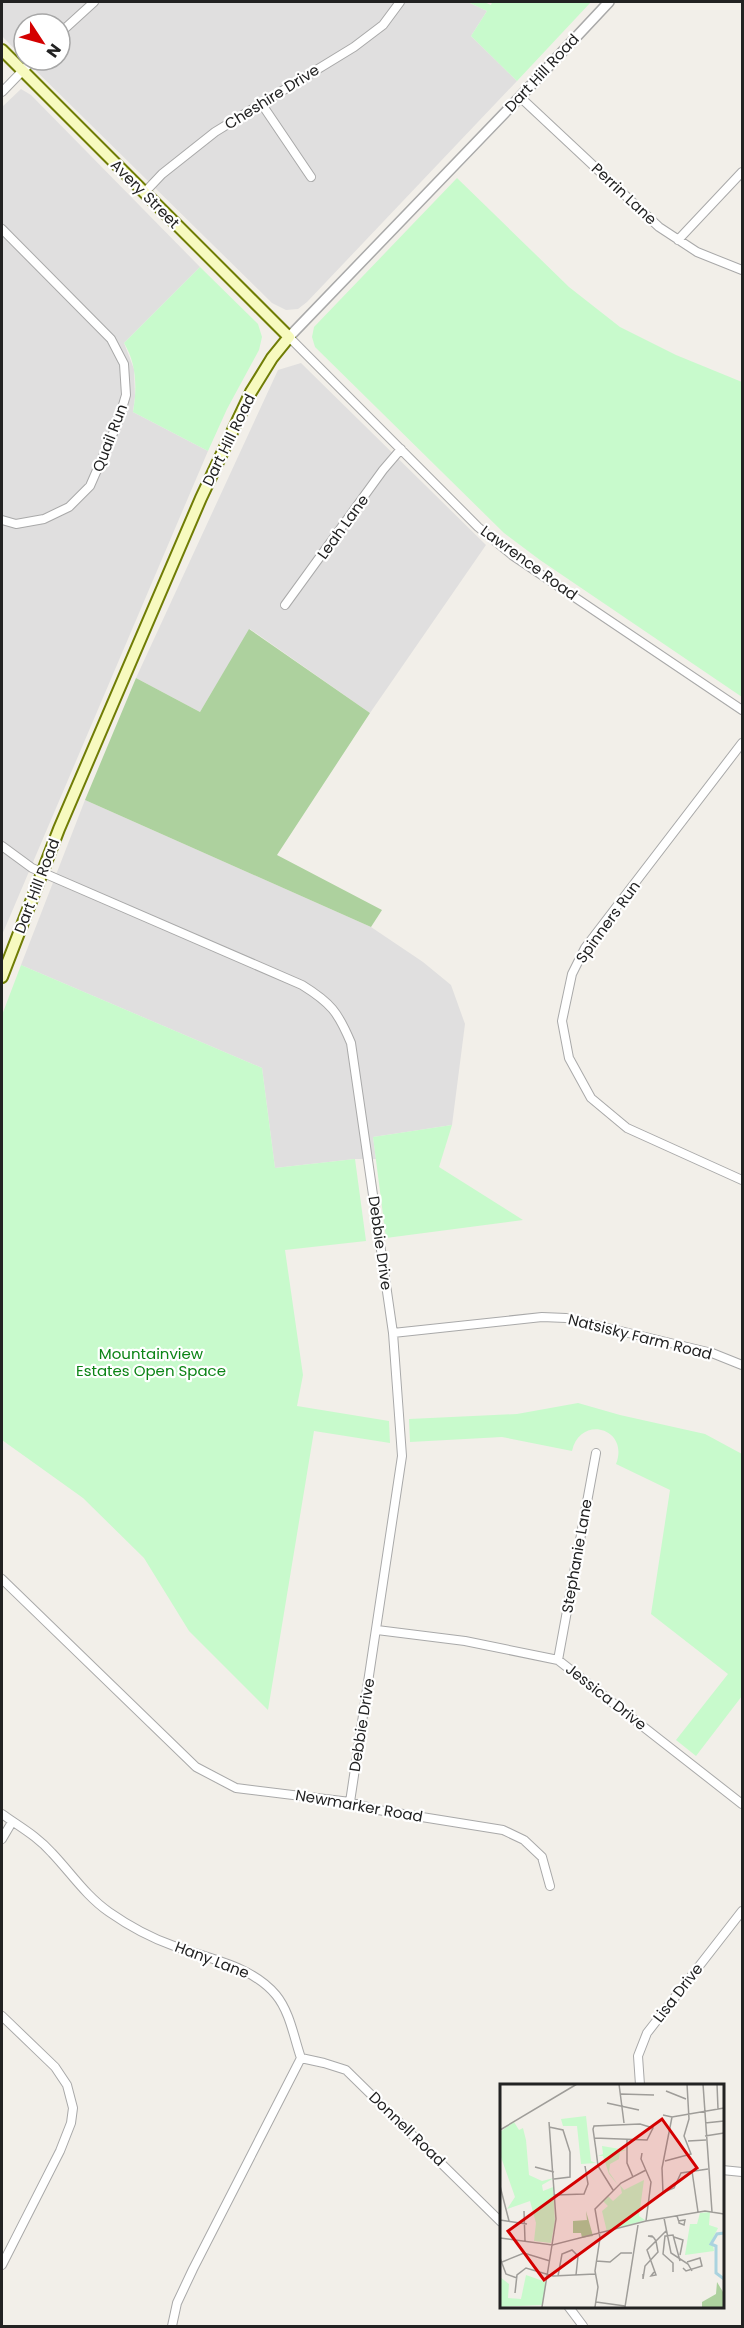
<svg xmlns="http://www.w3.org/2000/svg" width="744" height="2328" viewBox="0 0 744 2328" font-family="Poppins,sans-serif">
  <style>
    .residential { fill: #e0dfdf }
    .forest { fill: #add19e }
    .park { fill: #c8facc }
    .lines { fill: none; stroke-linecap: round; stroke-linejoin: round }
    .minor-casing { stroke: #a9a9a9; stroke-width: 10 }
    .tertiary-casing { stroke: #a9a9a9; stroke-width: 12 }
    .secondary-casing { stroke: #707d05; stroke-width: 14 }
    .minor { stroke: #fff; stroke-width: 8 }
    .tertiary { stroke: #fff; stroke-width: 9 }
    .secondary { stroke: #f7fabf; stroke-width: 10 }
    .labels { text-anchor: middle; stroke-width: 4.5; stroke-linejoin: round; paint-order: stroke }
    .street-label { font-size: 15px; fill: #222; stroke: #fff }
    .park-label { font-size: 15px; fill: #0c8416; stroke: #fff }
    .inset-river { fill: none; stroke: #aad3df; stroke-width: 3 }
    .inset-road { fill: none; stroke: #9f9d99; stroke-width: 1.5 }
    .view { fill: #d40000; fill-opacity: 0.15; stroke: #d40000; stroke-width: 3 }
    .inset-edge { fill: none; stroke: #222; stroke-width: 3 }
  </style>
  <rect width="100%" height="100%" fill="#f2efe9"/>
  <path class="residential" d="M 2,2 L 468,2 L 487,11 L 471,36 L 517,81 L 307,302 L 298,309 L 286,310 L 272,303 L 25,60 L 60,60 L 60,24 L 24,24 L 24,59 L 2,36 Z
    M 21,89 L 31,95 L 200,267 L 124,343 L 134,369 L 135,397 L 133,412 L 208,451 L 2,935 L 2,107 Z
    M 301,363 L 486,545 L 370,713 L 250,629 L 200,712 L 136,678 L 278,370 Z
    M 85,800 L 371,927 L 423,962 L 451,985 L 465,1024 L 452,1125 L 373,1137 L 376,1159 L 355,1159 L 275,1168 L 262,1068 L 21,965 Z"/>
  <path class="forest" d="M 249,629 L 370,713 L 277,855 L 382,910 L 371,927 L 85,800 L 136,678 L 200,712 Z"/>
  <path class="park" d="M 468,2 L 484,2 L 491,5 L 492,2 L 591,2 L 517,81 L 471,36 L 487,11 Z
    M 457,178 L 569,287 L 620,327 L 676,355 L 742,382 L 742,697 L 540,560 L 504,533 L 315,347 L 312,337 L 314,327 Z
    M 200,267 L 258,324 L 262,337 L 259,350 L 227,409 L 208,451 L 133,412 C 137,389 137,364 124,343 Z
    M 21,965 L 262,1068 L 275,1168 L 355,1159 L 366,1241 L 285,1250 L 303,1375 L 297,1406 L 389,1421 L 390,1443 L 314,1431 L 268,1710 L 189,1631 L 144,1558 L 83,1498 L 2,1440 L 2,1015 Z
    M 452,1125 L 439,1167 L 523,1220 L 386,1238 L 373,1137 Z
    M 578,1403 L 620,1415 L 705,1434 L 742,1454 L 742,1696 L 696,1756 L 676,1740 L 728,1674 L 651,1614 L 670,1490 L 616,1464 C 630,1428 580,1414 572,1451 L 502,1437 L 410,1442 L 409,1419 L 517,1414 Z"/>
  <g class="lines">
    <g class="minor-casing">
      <path id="minor" d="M 60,33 L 94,2
        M 2,92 L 33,60
        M 520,97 L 659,227 L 697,252 L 742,270
        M 261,103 L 311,177
        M 144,193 L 162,174 L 215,132 L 354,47 L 383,25 L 400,2
        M 2,229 L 111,339 L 124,364 L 126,395 L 118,422 L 90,486 L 69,507 L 44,519 L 16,524 L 2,520
        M 678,240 L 742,172
        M 289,337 L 478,527 L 512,555 L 742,710
        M 285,605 L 383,470 L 401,449
        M 742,743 L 585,948 L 572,974 L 562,1021 L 569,1058 L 591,1098 L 627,1128 L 742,1180
        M 2,846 L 32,868 L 302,985 C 331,1003 338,1012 351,1043 L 393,1333 L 402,1456 L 350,1802
        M 393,1333 L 542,1317 L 566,1318 L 712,1353 L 742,1365
        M 2,1579 L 196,1767 L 236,1788 L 350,1802 L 378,1810 L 503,1830 L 524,1840 L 542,1857 L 550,1886
        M 377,1630 L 465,1641 L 558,1660 L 742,1804
        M 558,1660 L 596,1453
        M 2,1814 C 20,1827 37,1836 52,1853 C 71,1873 86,1896 109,1912 C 129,1926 151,1938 174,1946 C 208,1959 251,1965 276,1995 C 290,2012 294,2038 301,2058 L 193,2269 L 177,2303 L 172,2326
        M 2,1839 L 12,1822
        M 2,2016 L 55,2067 L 67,2085 L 73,2108 L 71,2123 L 60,2151 L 2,2265
        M 301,2058 L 324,2063 L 346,2070 L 501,2222
        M 640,2085 L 638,2056 L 647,2033 L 742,1911
        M 722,2170 L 742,2172
        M 568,2306 L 583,2326"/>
    </g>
    <g class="tertiary-casing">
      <path id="tertiary" d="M 289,337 L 520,97 L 609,2"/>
    </g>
    <g class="secondary-casing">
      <path id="secondary" d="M 2,50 L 289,337 L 272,358 L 251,392 L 201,498 L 59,829 L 2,977"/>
    </g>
    <use href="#minor" class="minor"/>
    <use href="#tertiary" class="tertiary"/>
    <use href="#secondary" class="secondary"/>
  </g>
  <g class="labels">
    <g class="street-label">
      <text transform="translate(542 73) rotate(-47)" y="5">Dart Hill Road</text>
      <text transform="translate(272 97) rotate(-32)" y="5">Cheshire Drive</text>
      <text transform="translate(145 194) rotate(45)" y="5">Avery Street</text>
      <text transform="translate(624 194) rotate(43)" y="5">Perrin Lane</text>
      <text transform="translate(110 438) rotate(-69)" y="5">Quail Run</text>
      <text transform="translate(229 440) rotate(-64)" y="5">Dart Hill Road</text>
      <text transform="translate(343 527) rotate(-54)" y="5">Leah Lane</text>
      <text transform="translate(529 563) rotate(36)" y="5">Lawrence Road</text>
      <text transform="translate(37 886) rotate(-69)" y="5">Dart Hill Road</text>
      <text transform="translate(608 922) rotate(-54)" y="5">Spinners Run</text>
      <text transform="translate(380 1243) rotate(82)" y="5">Debbie Drive</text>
      <text transform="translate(640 1337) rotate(14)" y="5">Natsisky Farm Road</text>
      <text transform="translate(577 1556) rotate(-80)" y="5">Stephanie Lane</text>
      <text transform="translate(606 1697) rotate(38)" y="5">Jessica Drive</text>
      <text transform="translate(362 1725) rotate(-81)" y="5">Debbie Drive</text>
      <text transform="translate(359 1806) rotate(10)" y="5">Newmarker Road</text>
      <text transform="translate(212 1960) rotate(21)" y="5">Hany Lane</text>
      <text transform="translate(678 1993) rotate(-52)" y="5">Lisa Drive</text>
      <text transform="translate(407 2129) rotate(44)" y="5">Donnell Road</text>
    </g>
    <g class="park-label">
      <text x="151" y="1359">Mountainview<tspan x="151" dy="17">Estates Open Space</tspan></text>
    </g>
  </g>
  <g transform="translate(500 2084)">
    <rect width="224" height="224" fill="#f2efe9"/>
    <path d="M 86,127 L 93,152 L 82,154 L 81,149 L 73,149 L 73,137 L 87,136 ZM 217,198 L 223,208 L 223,223 L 202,223 L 202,218 L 216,210 Z" fill="#add19e"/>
    <path d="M 86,32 L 91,77 L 96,79 L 81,80 L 77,42 L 63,42 L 61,35 ZM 14,38 L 19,46 L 23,44 L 26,56 L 29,91 L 42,97 L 54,94 L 42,101 L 43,107 L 53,103 L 55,137 L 51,159 L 34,157 L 36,139 L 30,117 L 7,125 L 15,113 L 1,73 L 0,48 ZM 102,62 L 126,66 L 120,68 L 119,75 L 110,80 L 109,88 L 118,101 L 109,90 L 103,72 L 98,72 L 103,70 ZM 144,96 L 139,132 L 145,136 L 107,148 L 102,127 L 108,122 L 103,117 L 108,112 L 113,117 L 122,109 L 120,101 L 124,106 ZM 210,128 L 209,141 L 218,144 L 212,156 L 214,167 L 185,171 L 190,140 L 197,140 L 200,129 ZM 26,191 L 46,198 L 42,221 L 0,223 L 0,193 L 9,200 L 8,214 L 21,215 Z" fill="#c8facc"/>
    <path class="inset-river" d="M 224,149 L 217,150 L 211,160 L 216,162 L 216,189 L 224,195"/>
    <path class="inset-road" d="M 119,0 L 124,39M 203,0 L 212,128M 217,0 L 218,25M 166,7 L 186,15M 121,10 L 154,11M 107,19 L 139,26M 163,31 L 172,33 L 224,24M 205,39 L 224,37M 49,43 L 63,46 L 70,68 L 70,93 L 54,95M 0,46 L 77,0M 205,52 L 224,49M 94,54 L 147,56 L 153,44 L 140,40 L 94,42 L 93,45 L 96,66 L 98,82 L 113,106M 127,55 L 127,79 L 133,93M 188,57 L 206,56M 142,69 L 141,75 L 151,98 L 146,137M 165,77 L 191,70 L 184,52 L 189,35 L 187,0M 35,83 L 54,88M 192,87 L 198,128M 0,102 L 9,137M 164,108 L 174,104 L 181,89 L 208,85M 163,109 L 162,84 L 172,33M 55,111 L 84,110 L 88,100 L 85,82M 24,127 L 25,157M 177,132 L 179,138 L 179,139 L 184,141 L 185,136 L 178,137M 164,134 L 171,169 L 188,180 L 192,187M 0,136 L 27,140M 174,153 L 183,156 L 180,171M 0,154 L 52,161 L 56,135 L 49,38M 0,174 L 6,190 L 17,194M 96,177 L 110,178 L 121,169 L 132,169M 2,178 L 24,169 L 50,177M 183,184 L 186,187 L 202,182 L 200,174 L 187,178M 154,188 L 151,192 L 156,191 L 147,166 L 166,147M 173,188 L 173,179 L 163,170 L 165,152 L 173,151 L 180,177M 143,190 L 143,195 L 145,182 L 158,168 L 156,157 L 154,154 L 152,152 L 148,152 L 153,153M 58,192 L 62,170 L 72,166 L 78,172 L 76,191M 15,209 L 17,191 L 26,184 L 53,192 L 95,190M 96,218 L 125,222M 42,223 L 52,161 L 146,137 L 205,127 L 224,130M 95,223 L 98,203 L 95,187 L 100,154 L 95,125 L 121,99 L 146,86M 125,223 L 138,141"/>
    <path class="view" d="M 162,35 L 197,84 L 44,196 L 8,147 Z"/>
    <rect width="224" height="224" class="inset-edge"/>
  </g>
  <rect width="744" height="2328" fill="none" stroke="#222222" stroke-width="6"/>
  <g transform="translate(42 42) rotate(126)"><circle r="28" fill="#ffffff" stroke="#a7a7a7" stroke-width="1.5"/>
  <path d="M0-4.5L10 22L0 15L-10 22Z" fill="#d40000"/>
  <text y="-9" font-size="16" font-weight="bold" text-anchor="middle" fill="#222222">N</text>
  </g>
</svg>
